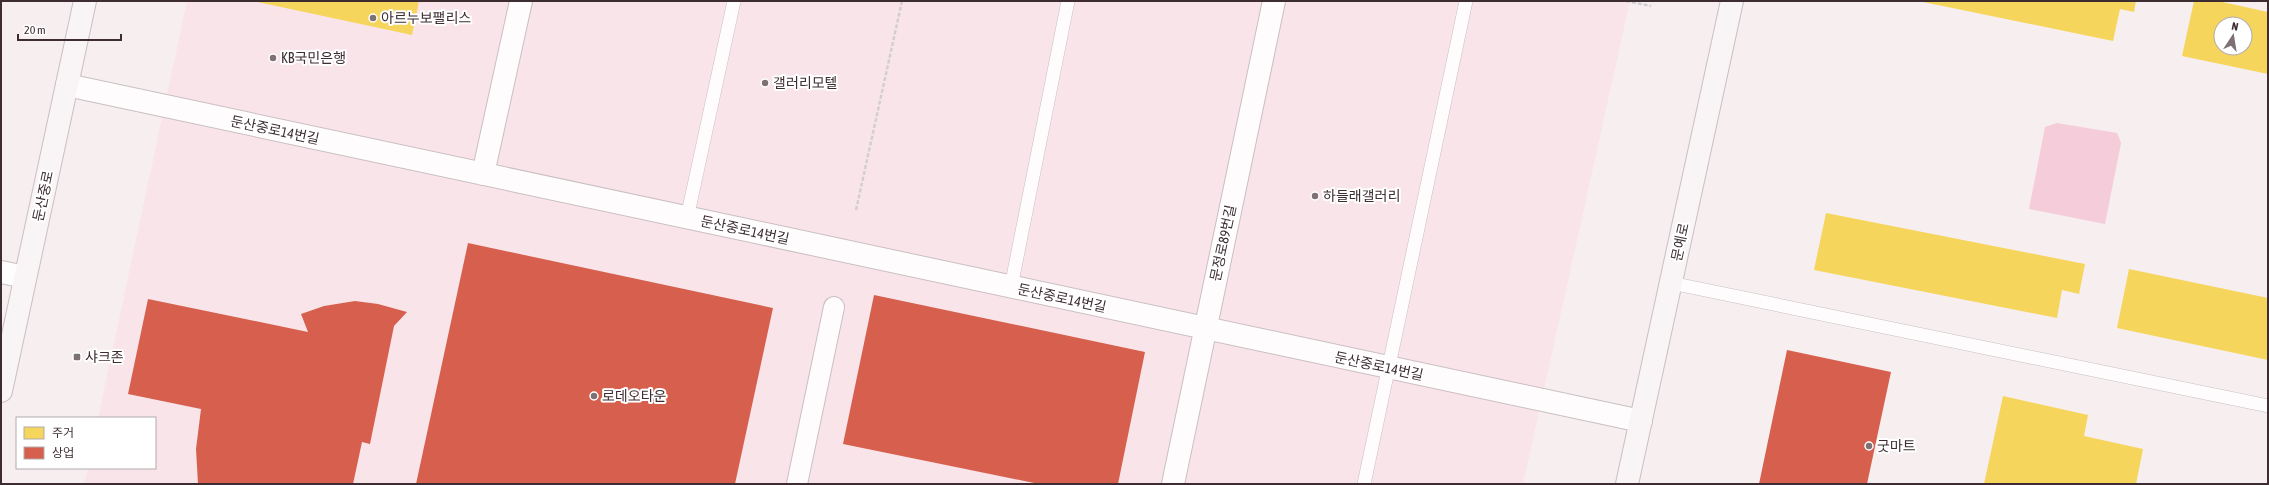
<svg xmlns="http://www.w3.org/2000/svg" width="2269" height="485" viewBox="0 0 2269 485" font-family="'Asap Condensed','Noto Sans KR',sans-serif">
  <style>
    .built { fill: #f9e4ea }
    .green { fill: #f4ccda }
    .homes { fill: #f6d55c; fill-rule: evenodd }
    .shops { fill: #d6604d }
    .lines { fill: none; stroke-linecap: round; stroke-linejoin: round }
    .service-casing { stroke: #cabfc2; stroke-width: 14 }
    .pedestrian-casing { stroke: #cabfc2; stroke-width: 22 }
    .minor-casing { stroke: #cabfc2; stroke-width: 24 }
    .secondary-casing { stroke: #cabfc2; stroke-width: 24 }
    .path { stroke: #d3cfd1; stroke-width: 2.5; stroke-dasharray: 4 2; stroke-linecap: butt }
    .service { stroke: #fefcfd; stroke-width: 13 }
    .pedestrian { stroke: #fefcfd; stroke-width: 20 }
    .minor { stroke: #fefcfd; stroke-width: 22 }
    .secondary { stroke: #f9f4f6; stroke-width: 22 }
    .poi-dot { fill: #7e7175; stroke: #fff; stroke-width: 1.5 }
    .labels { text-anchor: middle; stroke-width: 4; stroke-linejoin: round; paint-order: stroke }
    .poi-label { font-size: 14px; fill: #3d2d33; stroke: #fff; text-anchor: start }
    .street-label { font-size: 14px; fill: #3d2d33; stroke: #fff }
  </style>
  <rect width="100%" height="100%" fill="#f7eef0"/>
  <path class="built" d="M 187,1 L 1630,1 L 1523,484 L 84,484 L 88,468 L 155,468 L 155,418 L 98,418 Z"/>
  <path class="green" d="M 2057,123 L 2117,133 L 2121,143 L 2105,224 L 2029,209 L 2045,127 Z"/>
  <path class="homes" d="M 253,1 L 419,1 L 412,35 Z
    M 2136,1 L 2134,12 L 2120,9 L 2113,41 L 1923,2 Z
    M 2194,1 L 2218,1 L 2268,12 L 2268,74 L 2182,56 ZM 2221,24 L 2245,24 L 2245,48 L 2221,48 Z
    M 1826,213 L 2085,264 L 2079,294 L 2062,290 L 2057,318 L 1814,270 Z
    M 2129,269 L 2268,298 L 2268,360 L 2117,328 Z
    M 2003,396 L 2088,415 L 2084,436 L 2143,449 L 2136,484 L 1984,484 Z"/>
  <path class="shops" d="M 468,243 L 773,308 L 735,484 L 416,484 Z
    M 874,295 L 1145,352 L 1118,484 L 1039,484 L 843,444 Z
    M 148,299 L 308,332 L 301,314 L 324,306 L 355,301 L 378,304 L 407,312 L 394,326 L 370,444 L 362,442 L 353,484 L 198,484 L 196,449 L 201,409 L 128,394 Z
    M 1787,350 L 1891,372 L 1867,484 L 1759,484 Z"/>
  <g class="lines">
    <g class="service-casing">
      <path id="service" d="M 687,218 L 734,1
        M 1671,283 L 2268,406
        M 1011,287 L 1068,1
        M 1364,484 L 1466,1"/>
    </g>
    <g class="pedestrian-casing">
      <path id="pedestrian" d="M 797,484 L 834,307"/>
    </g>
    <g class="minor-casing">
      <path id="minor" d="M 67,85 L 1641,421
        M 483,174 L 521,1
        M 1,272 L 25,277
        M 1173,484 L 1274,1"/>
    </g>
    <g class="secondary-casing">
      <path id="secondary" d="M 1,391 L 85,1
        M 1627,484 L 1732,1"/>
    </g>
    <path class="path" d="M 1626,1 L 1651,6
      M 856,210 L 902,1"/>
    <use href="#service" class="service"/>
    <use href="#pedestrian" class="pedestrian"/>
    <use href="#minor" class="minor"/>
    <use href="#secondary" class="secondary"/>
  </g>
  <g class="poi-dot">
    <circle cx="373" cy="18" r="4"/>
    <circle cx="273" cy="58" r="4"/>
    <circle cx="765" cy="83" r="4"/>
    <circle cx="1315" cy="196" r="4"/>
    <rect x="73" y="353" width="8" height="8" rx="2"/>
    <circle cx="594" cy="396" r="4"/>
    <circle cx="1869" cy="446" r="4"/>
  </g>
  <g class="labels">
    <g class="poi-label">
      <text x="381" y="23">아르누보팰리스</text>
      <text x="281" y="63">KB국민은행</text>
      <text x="773" y="88">갤러리모텔</text>
      <text x="1323" y="201">하들래갤러리</text>
      <text x="85" y="362">샤크존</text>
      <text x="602" y="401">로데오타운</text>
      <text x="1877" y="451">굿마트</text>
    </g>
    <g class="street-label">
      <text transform="translate(275 130) rotate(12)" y="5">둔산중로14번길</text>
      <text transform="translate(43 196) rotate(-78)" y="5">둔산중로</text>
      <text transform="translate(745 230) rotate(12)" y="5">둔산중로14번길</text>
      <text transform="translate(1680 242) rotate(-78)" y="5">문예로</text>
      <text transform="translate(1223 243) rotate(-78)" y="5">문정로89번길</text>
      <text transform="translate(1062 298) rotate(12)" y="5">둔산중로14번길</text>
      <text transform="translate(1379 366) rotate(12)" y="5">둔산중로14번길</text>
    </g>
  </g>
  <rect width="2269" height="485" fill="none" stroke="#3d2d33" stroke-width="4"/>
  <rect x="16" y="417" width="140" height="52" fill="#ffffff" stroke="#b1abad"/>
  <rect x="24" y="427" width="20" height="12" fill="#f6d55c" stroke="#b1abad"/>
  <text x="52" y="437" font-size="12" fill="#3d2d33">주거</text>
  <rect x="24" y="447" width="20" height="12" fill="#d6604d" stroke="#b1abad"/>
  <text x="52" y="457" font-size="12" fill="#3d2d33">상업</text>
  <g transform="translate(2233 36) rotate(12)"><circle r="19" fill="#ffffff" stroke="#b1abad"/>
  <path d="M0-3L7 15L0 10L-7 15Z" fill="#7e7175"/>
  <text y="-6" font-size="11" font-weight="bold" text-anchor="middle" fill="#3d2d33">N</text>
  </g>
  <path d="M18 34v6h103v-6" fill="none" stroke="#3d2d33" stroke-width="2"/>
  <text x="24" y="34" font-size="12" fill="#3d2d33" stroke="#ffffff" stroke-width="3" paint-order="stroke">20 m</text>
</svg>
